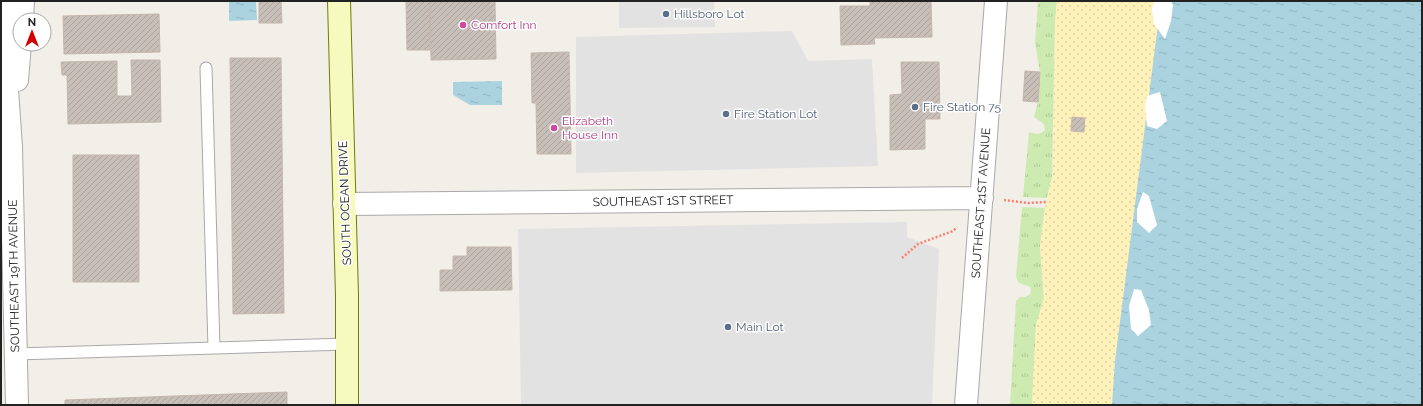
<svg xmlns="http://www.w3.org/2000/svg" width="1423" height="406" viewBox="0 0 1423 406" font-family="Raleway,sans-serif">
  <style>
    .grass { fill: url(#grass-tufts) }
    .sand { fill: url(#sand-dots) }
    .parking { fill: #e2e2e2 }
    .water { fill: url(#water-ripples) }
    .pier { fill: #fff }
    .building { fill: url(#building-hatch); stroke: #c4b6ab }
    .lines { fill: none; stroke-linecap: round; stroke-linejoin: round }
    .lane-casing { stroke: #a9a9a9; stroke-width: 13 }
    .street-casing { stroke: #a9a9a9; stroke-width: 24 }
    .secondary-casing { stroke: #707d05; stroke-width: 24 }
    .path { stroke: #fa8072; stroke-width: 2.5; stroke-dasharray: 2 2; stroke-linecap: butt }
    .lane { stroke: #fff; stroke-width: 11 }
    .street { stroke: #fff; stroke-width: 22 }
    .secondary { stroke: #f7fabf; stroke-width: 22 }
    .service-dot { fill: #5c6f8a; stroke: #fff; stroke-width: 1.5 }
    .hotel-dot { fill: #d1479c; stroke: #fff; stroke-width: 1.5 }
    .labels { text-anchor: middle; stroke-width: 3; stroke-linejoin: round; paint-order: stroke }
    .service-label { font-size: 12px; fill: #4e5e75; stroke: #fff; text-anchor: start }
    .hotel-label { font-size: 12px; fill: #b23c85; stroke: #fff; text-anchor: start }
    .street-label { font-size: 12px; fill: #222; stroke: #fff }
  </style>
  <defs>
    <pattern id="grass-tufts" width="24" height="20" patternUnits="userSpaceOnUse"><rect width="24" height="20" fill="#cdebb0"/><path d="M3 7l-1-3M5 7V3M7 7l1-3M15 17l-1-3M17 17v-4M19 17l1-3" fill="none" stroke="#b0c997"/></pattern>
    <pattern id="sand-dots" width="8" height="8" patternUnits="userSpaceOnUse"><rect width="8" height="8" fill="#fff1ba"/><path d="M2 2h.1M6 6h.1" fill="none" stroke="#dacea0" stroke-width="1.8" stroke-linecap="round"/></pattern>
    <pattern id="water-ripples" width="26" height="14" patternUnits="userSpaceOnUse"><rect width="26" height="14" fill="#aad3df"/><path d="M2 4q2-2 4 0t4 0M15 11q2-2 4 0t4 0" fill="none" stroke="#92b5bf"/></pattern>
    <pattern id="building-hatch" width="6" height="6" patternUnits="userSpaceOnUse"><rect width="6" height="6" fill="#c7bfb8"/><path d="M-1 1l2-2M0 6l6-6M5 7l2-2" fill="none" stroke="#aba49e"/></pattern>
  </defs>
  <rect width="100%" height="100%" fill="#f2efe9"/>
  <path class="grass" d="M 1038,1 L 1057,1 L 1055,23 L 1052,177 L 1047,198 L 1023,197 L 1029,132 C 1036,134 1040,135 1045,130 L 1044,124 L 1034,117 L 1038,102 L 1040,72 L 1035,43 Z
    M 1022,207 L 1045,208 L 1040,246 L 1044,298 L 1036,325 L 1032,405 L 1010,405 L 1016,301 L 1020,297 L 1026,297 L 1030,294 L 1031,291 L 1030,287 L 1019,283 L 1016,277 Z"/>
  <path class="sand" d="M 1057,1 L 1422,1 L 1422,405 L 1032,405 L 1036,325 L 1044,298 L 1040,246 L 1046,202 L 1053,174 L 1055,23 Z"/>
  <path class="parking" d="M 619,1 L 714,1 L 715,27 L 619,28 Z
    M 792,31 L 808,61 L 872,59 L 878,166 L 576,173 L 576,37 Z
    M 907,222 L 907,237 L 939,249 L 932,405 L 521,405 L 518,229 Z"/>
  <path class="water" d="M 229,1 L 256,1 L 257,20 L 229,21 Z
    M 1161,1 L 1422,1 L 1422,405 L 1112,405 L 1115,361 Z
    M 502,81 L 502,105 L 470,105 L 453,95 L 453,82 Z"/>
  <path class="pier" d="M 1154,1 L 1171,1 L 1173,5 L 1171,21 L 1165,39 L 1154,24 L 1152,9 Z
    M 1160,92 L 1167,121 L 1157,129 L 1147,126 L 1145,106 L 1147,96 Z
    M 1143,192 L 1149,196 L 1157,225 L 1149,233 L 1137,222 L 1137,209 Z
    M 1134,289 L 1141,290 L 1149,310 L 1151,325 L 1138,336 L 1131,329 L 1129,306 Z"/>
  <path class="building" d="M 259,1 L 281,1 L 282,23 L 259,23 Z
    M 406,1 L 430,1 L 430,50 L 407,50 Z
    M 430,1 L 495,1 L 496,59 L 431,60 Z
    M 870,1 L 931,1 L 932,37 L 874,38 L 875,44 L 841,45 L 840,6 L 870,6 Z
    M 159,14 L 160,52 L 64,54 L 63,16 Z
    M 569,52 L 571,154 L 537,154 L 536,103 L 532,103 L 531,53 Z
    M 230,58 L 281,58 L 284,313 L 233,314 Z
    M 131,60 L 160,60 L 161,122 L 68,124 L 67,75 L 62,75 L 61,62 L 117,61 L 117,96 L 132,96 Z
    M 901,62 L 939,62 L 940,119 L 925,119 L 925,149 L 890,150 L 890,95 L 902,94 Z
    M 1025,71 L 1040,72 L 1038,102 L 1023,101 Z
    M 1072,117 L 1085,118 L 1084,132 L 1071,131 Z
    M 73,155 L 139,155 L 139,282 L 73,282 Z
    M 467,247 L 511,247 L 512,290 L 440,291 L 440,270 L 453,270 L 453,256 L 467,256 Z
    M 287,392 L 287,405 L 65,405 L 65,400 Z"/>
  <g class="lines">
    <g class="lane-casing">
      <path id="lane" d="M 206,68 L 214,348
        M 16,354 L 347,344"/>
    </g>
    <g class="street-casing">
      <path id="street" d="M 1,4 L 11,147 L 17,405
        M 22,20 L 23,1
        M 17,80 L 20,44
        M 344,204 L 982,198
        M 966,405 L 996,1"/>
    </g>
    <g class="secondary-casing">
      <path id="secondary" d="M 339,1 L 347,296 L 347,405"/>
    </g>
    <path class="path" d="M 1004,200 L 1028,203 L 1046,202
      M 902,258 L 918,244 L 953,231 L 957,227"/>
    <use href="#lane" class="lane"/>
    <use href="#street" class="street"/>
    <use href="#secondary" class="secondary"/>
  </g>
  <g class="service-dot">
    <circle cx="666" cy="14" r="4"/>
    <circle cx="915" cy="107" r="4"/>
    <circle cx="726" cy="114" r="4"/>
    <circle cx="728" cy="327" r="4"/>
  </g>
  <g class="hotel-dot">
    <circle cx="463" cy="25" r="4"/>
    <circle cx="554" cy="128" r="4"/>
  </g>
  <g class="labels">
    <g class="service-label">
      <text x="674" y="18">Hillsboro Lot</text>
      <text x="923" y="111">Fire Station 75</text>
      <text x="734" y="118">Fire Station Lot</text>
      <text x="736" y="331">Main Lot</text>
    </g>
    <g class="hotel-label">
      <text x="471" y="29">Comfort Inn</text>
      <text x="562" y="125">Elizabeth<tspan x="562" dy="14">House Inn</tspan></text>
    </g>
    <g class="street-label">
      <text transform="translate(663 201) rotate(-1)" y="4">SOUTHEAST 1ST STREET</text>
      <text transform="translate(345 203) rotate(-92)" y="4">SOUTH OCEAN DRIVE</text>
      <text transform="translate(981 203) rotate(-86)" y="4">SOUTHEAST 21ST AVENUE</text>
      <text transform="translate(14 276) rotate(-91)" y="4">SOUTHEAST 19TH AVENUE</text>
    </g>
  </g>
  <rect width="1423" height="406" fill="none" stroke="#222222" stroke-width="4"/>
  <g transform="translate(32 32)"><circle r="19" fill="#ffffff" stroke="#a7a7a7"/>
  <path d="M0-3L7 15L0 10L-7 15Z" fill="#d40000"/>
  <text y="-6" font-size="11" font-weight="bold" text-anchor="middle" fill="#222222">N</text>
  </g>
</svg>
